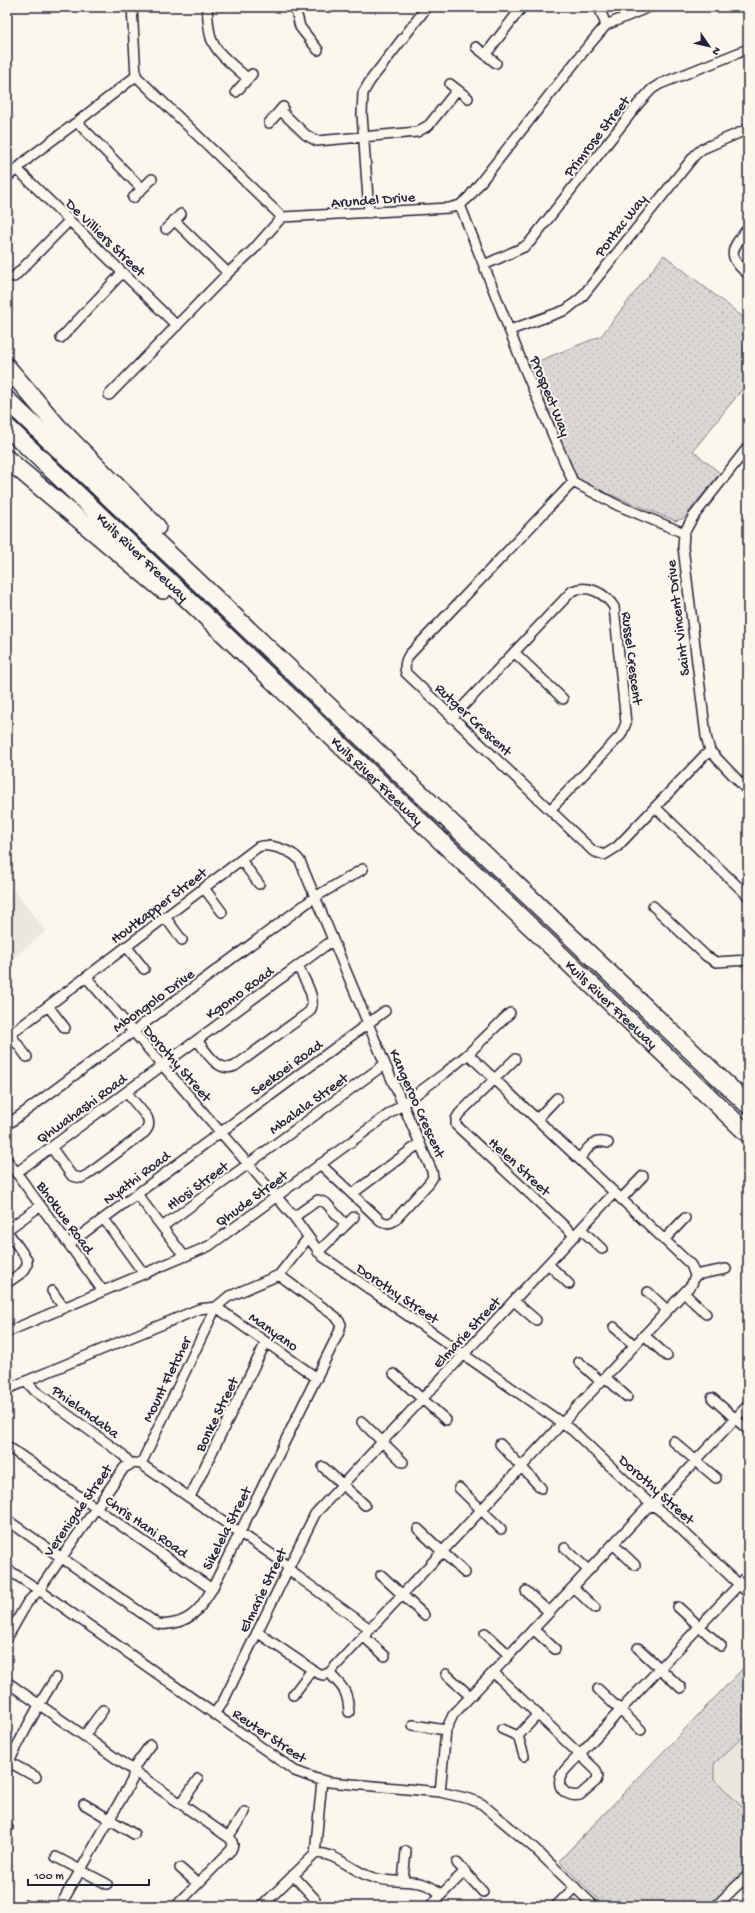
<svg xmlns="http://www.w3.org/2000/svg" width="755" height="1913" viewBox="0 0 755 1913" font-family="'Gochi Hand',sans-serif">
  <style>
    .built { fill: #ebe7df }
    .grass { fill: url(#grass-dots); stroke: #7e7d87 }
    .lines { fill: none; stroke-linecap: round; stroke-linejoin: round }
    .minor-casing { stroke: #22223b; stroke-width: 12 }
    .motorway-casing { stroke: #22223b; stroke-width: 20 }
    .minor { stroke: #fbf7ec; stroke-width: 9 }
    .motorway { stroke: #fbf7ec; stroke-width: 17 }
    .labels { text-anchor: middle; stroke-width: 4; stroke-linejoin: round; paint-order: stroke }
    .street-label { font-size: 15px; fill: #22223b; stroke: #fbf7ec }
  </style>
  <defs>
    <pattern id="grass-dots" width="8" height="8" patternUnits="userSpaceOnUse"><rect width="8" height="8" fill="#dbd8d3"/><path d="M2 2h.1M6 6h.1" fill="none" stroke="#bcb9b6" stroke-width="1.8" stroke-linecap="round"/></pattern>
  </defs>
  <rect width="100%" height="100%" fill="#fbf7ec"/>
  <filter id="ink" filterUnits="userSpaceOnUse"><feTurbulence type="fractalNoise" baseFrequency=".025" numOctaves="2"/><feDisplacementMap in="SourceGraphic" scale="8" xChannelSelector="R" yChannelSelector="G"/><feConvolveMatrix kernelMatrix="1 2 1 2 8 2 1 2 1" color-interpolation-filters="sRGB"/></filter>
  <g filter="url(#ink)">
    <path class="built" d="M 7,881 L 46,931 L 12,959 L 13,961 L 7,966 Z
      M 748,1732 L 748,1813 L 714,1779 L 714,1764 Z"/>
    <path class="grass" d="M 664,255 L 748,321 L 748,382 L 693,451 L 720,473 L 684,518 L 676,521 L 586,485 L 577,477 L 571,468 L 531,364 L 601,336 Z
      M 748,1663 L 748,1732 L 714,1764 L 714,1779 L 748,1813 L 748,1872 L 710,1906 L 605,1906 L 559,1861 Z"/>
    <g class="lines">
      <g class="minor-casing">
        <path id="minor" d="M 132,7 L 136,76 L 282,217 L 449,208 L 460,205 L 469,197 L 584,51 L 606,25 L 649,7
          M 207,7 C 208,17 208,28 211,38 C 216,54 236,67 248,79
          M 295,7 L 300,27 L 318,50
          M 599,7 L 606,25
          M 476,47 L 496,63
          M 486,54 L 522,7
          M 136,76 L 77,122 L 30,157 L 17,169 L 177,326
          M 450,84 L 468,98
          M 236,92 L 252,74
          M 280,110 L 306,135 L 317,141 L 417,132 L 429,125 L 457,90
          M 77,122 L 142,189
          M 269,123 L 283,107
          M 7,177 L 17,169
          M 133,198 L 152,179
          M 460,205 L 525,370 L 573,482 L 617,505 L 684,533
          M 369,213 L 362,114 L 363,93 L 370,81 L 427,7
          M 174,220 L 228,273
          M 748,228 C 732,248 725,256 748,274
          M 166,229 L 181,214
          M 484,265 L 524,247 L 530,242 L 639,103 L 652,89 L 660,84 L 748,49
          M 14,277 L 69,221
          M 510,330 L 566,310 L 581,298 L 695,155 L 702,149 L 748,129
          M 61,338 L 122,273
          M 109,395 L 228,273 L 253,250 L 282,217
          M 748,447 L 693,517 L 684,533 L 683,547 L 706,736 L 710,751 L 748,791
          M 573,482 L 409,655 C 405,661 404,666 406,673 L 593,851 L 604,855 L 617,847 L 703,757 L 710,751
          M 514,652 L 563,699
          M 452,718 L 572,591 C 588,584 605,593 614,607 L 626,723 L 621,735 L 550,810
          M 655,807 L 748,896
          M 241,860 L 259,884
          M 204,888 L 222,912
          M 653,906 L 706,956 L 716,962 L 748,960
          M 165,917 L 182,940
          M 126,946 L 144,969
          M 86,977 L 294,1217 L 322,1256 L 572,1430 L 646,1500 L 666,1515 L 748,1593
          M 48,1006 L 65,1028
          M 10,1034 L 27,1057
          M 7,1037 L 258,847 C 269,843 294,851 300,861 L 385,1064 L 432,1171 L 433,1177 L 429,1183 L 396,1219 C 391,1224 387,1224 381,1221 L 320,1164
          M 197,1040 C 206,1051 218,1074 235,1066 L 309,1012 C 319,1000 303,978 298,966
          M 468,1054 L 691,1265 L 695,1275
          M 515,1059 L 459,1114 L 456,1119 L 456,1125 L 575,1236
          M 537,1119 L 557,1098
          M 7,1125 L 315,897 L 363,869
          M 51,1147 L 72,1176 L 81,1178 L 87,1175 L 144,1133 C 149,1128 150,1123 147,1117 L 126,1092
          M 579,1159 C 589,1148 592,1138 608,1143
          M 7,1160 L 103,1291
          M 16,1173 L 333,940
          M 137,1194 L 184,1256
          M 352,1194 L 420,1143
          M 621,1199 L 643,1176
          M 294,1217 L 318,1200 L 326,1203 L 346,1225
          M 104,1219 L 144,1274
          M 162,1227 L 385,1064
          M 581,1229 L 602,1249
          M 7,1230 L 40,1206
          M 7,1231 L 27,1259 L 27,1265 L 24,1271 L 7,1283
          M 664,1240 L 685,1218
          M 69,1244 L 385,1011
          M 318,1252 L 354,1217
          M 548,1264 L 569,1284
          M 279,1275 L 308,1238
          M 52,1291 L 64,1308
          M 648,1292 L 667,1310
          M 684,1293 L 706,1314
          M 514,1301 L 536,1320
          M 614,1327 L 634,1345
          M 7,1332 L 209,1246 L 445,1073 L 468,1054 L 510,1013
          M 644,1335 L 667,1356
          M 579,1362 L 600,1381
          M 394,1374 L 446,1420
          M 605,1377 L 627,1397
          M 26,1381 L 35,1391 L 122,1454 L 130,1463
          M 7,1389 L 199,1309 L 216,1307 L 228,1297 L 279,1275 L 336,1317 L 341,1324 L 339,1332 L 212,1589 C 202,1605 195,1618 175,1623 C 168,1624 162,1626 156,1623 L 7,1520
          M 712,1398 L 748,1430
          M 362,1422 L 403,1462
          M 673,1441 L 716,1478
          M 500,1444 L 541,1488
          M 7,1446 L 212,1589
          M 141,1464 L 216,1307 L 317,1378
          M 323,1467 L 365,1505
          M 459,1488 L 501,1529
          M 190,1497 L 266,1342
          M 418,1529 L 465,1573
          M 613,1544 L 635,1565
          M 565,1548 L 588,1570
          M 7,1569 L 39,1590 L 295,1771 L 314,1778 L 329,1782 L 440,1792 L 470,1799 L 482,1804 L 533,1847 L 594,1906
          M 381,1575 L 424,1615
          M 573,1587 L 595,1608
          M 526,1591 L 549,1612
          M 678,1607 L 721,1646
          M 533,1629 L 555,1649
          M 257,1632 L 317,1673 L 323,1675 L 329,1673 L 692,1284 L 695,1275 L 726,1269
          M 485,1633 L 509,1655
          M 363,1636 L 385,1656
          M 7,1638 L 27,1603 L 39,1590 L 124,1468 L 133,1463 L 141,1464 L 281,1561 L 297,1576 L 370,1629
          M 638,1648 L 681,1688
          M 493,1672 L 596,1770 L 598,1776 L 596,1781 L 580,1795 C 567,1798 554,1787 562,1774 C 566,1768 573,1762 578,1756 C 590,1743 603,1730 615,1716 C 659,1669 704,1622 748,1575
          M 329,1673 C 343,1687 348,1691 349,1712
          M 446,1674 L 470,1696
          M 7,1682 L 231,1839 L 233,1845 L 231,1850 L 176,1906
          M 598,1689 L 641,1730
          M 293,1695 L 312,1670
          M 214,1714 L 224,1700 L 315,1514 L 614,1193
          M 413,1725 L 446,1730
          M 502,1729 L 518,1736
          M 84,1736 L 103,1710
          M 524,1756 L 518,1736 L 538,1714
          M 9,1762 L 36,1777
          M 7,1765 C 23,1736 37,1705 56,1678
          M 440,1792 L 446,1730 L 453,1715 L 646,1509 L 658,1501 L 748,1405
          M 84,1804 L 134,1834
          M 181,1804 L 198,1779
          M 7,1828 L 8,1828
          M 228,1837 L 245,1812
          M 315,1854 C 332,1850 354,1872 371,1877 C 395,1886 422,1874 441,1895
          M 56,1857 L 107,1884
          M 457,1863 L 483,1892
          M 180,1868 L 198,1884
          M 293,1875 L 315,1899
          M 403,1881 L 406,1851
          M 25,1905 L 26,1906
          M 60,1906 L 132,1780 L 135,1766 L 150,1745
          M 262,1906 L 315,1854 L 322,1780
          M 430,1906 L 465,1871
          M 556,1906 L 575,1887
          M 716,1906 L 748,1875"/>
      </g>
      <g class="motorway-casing">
        <g id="motorway">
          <path d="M 7,367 L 58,427 L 157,527"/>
          <path d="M 7,400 L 748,1105"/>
          <path id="s1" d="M 7,427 L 748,1134"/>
          <path d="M 7,459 L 163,590"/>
        </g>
      </g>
      <use href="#minor" class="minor"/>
      <use href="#motorway" class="motorway"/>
    </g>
  </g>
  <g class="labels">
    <g class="street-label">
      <text transform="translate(596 136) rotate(-52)" y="5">Primrose Street</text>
      <text transform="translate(373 199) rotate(-4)" y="5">Arundel Drive</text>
      <text transform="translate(620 225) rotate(-52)" y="5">Pontac Way</text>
      <text transform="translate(106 237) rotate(44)" y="5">De Villiers Street</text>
      <text transform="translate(551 396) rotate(68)" y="5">Prospect Way</text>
      <text dy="5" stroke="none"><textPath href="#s1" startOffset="188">Kuils River Freeway</textPath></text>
      <text transform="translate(677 618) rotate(-97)" y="5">Saint Vincent Drive</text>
      <text transform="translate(633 658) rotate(83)" y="5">Russel Crescent</text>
      <text transform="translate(474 719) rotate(43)" y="5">Rutger Crescent</text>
      <text dy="5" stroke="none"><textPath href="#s1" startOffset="512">Kuils River Freeway</textPath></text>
      <text transform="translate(158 905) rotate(-37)" y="5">Houtkapper Street</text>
      <text transform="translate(239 992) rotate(-36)" y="5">Kgomo Road</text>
      <text transform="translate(153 1000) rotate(-36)" y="5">Mbongolo Drive</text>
      <text dy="5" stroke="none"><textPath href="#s1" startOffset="836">Kuils River Freeway</textPath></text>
      <text transform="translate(178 1063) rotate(49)" y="5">Dorothy Street</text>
      <text transform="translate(286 1067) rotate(-36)" y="5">Seekoei Road</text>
      <text transform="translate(308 1103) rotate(-36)" y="5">Mbalala Street</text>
      <text transform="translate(418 1103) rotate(66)" y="5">Kangeroo Crescent</text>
      <text transform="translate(81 1108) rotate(-36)" y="5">Qhwahashi Road</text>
      <text transform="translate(520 1166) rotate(43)" y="5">Helen Street</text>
      <text transform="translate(136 1177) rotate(-37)" y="5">Nyathi Road</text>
      <text transform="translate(197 1185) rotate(-36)" y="5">Hlosi Street</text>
      <text transform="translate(251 1198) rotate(-36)" y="5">Qhude Street</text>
      <text transform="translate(66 1217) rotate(54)" y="5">Bhokwe Road</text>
      <text transform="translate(398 1293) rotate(34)" y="5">Dorothy Street</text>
      <text transform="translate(274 1331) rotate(35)" y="5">Manyano</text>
      <text transform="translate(466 1332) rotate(-47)" y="5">Elmarie Street</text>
      <text transform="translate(166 1379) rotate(-64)" y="5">Mount Fletcher</text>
      <text transform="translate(86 1411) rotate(36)" y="5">Phielandaba</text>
      <text transform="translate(216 1414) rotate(-64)" y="5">Bonke Street</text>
      <text transform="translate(657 1489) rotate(42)" y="5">Dorothy Street</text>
      <text transform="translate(77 1510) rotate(-55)" y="5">Verenigde Street</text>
      <text transform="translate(147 1526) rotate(35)" y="5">Chris Hani Road</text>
      <text transform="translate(226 1528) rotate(-63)" y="5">Sikelela Street</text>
      <text transform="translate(262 1590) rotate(-64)" y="5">Elmarie Street</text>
      <text transform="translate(270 1735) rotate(34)" y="5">Reuter Street</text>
    </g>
  </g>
  <rect width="755" height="1913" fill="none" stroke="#fbf7ec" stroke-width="24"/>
  <rect x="12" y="12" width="731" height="1889" fill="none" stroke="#22223b" stroke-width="1.5" filter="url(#ink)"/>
  <g transform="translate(709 46) rotate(124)" stroke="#fbf7ec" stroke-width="3" paint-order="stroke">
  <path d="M0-3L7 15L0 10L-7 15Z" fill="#22223b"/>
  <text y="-6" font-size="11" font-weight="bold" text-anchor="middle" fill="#22223b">N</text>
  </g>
  <path d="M28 1879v6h121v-6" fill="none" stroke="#22223b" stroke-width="2"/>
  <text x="34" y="1879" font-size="12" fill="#22223b" stroke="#fbf7ec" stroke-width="3" paint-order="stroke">100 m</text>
</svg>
